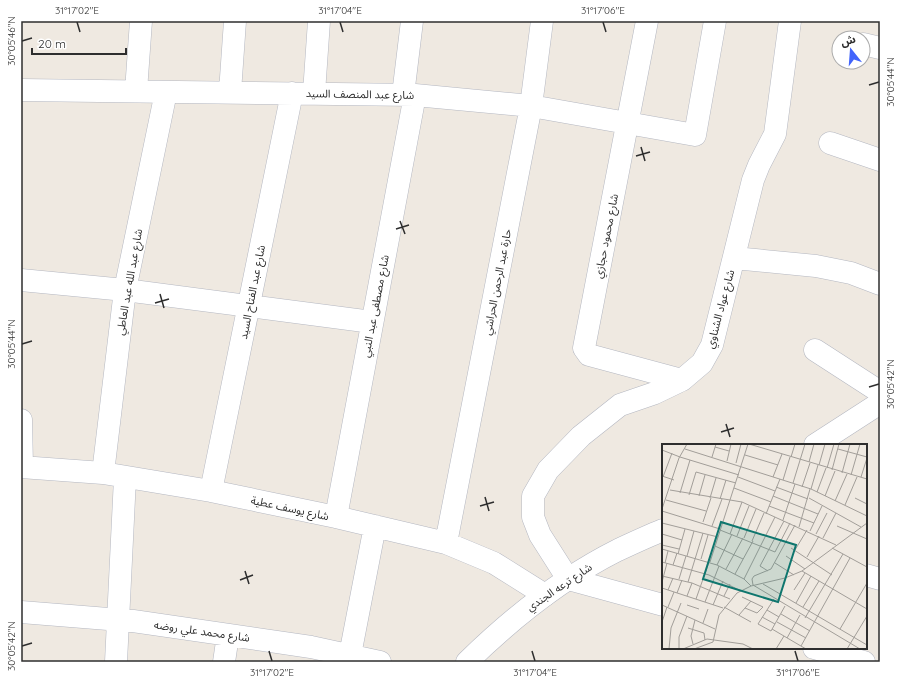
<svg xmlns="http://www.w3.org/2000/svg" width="901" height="683" viewBox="0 0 901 683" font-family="Quicksand,'Noto Sans Arabic',sans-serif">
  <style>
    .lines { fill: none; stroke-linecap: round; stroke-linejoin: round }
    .minor-casing { stroke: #b4b7c1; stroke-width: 23 }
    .tertiary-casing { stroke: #b4b7c1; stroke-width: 23 }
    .secondary-casing { stroke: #b4b7c1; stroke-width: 23 }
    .minor { stroke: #fff; stroke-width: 22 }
    .tertiary { stroke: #fff; stroke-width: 22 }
    .secondary { stroke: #fff; stroke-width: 22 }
    .ticks { fill: none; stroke: #2e2e2e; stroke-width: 1.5 }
    .labels { text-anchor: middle; stroke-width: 3.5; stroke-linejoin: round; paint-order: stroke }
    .street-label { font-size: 11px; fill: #2e2e2e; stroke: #fff }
    .inset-road { fill: none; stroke: #a29e99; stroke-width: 1 }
    .view { fill: #0f766e; fill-opacity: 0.15; stroke: #0f766e; stroke-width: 2 }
    .inset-edge { fill: none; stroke: #2e2e2e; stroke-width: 2 }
    .neatline { fill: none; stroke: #2e2e2e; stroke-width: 1.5 }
    .ticks-label { font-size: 10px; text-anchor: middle; fill: #2e2e2e }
  </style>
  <rect width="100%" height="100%" fill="#efe9e1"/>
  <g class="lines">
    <g class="minor-casing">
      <path id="minor" d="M 647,21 L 584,348 L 589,355 L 682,380
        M 863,44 L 880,48
        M 21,90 L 415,95 L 531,106 L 695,135 L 715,21
        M 136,91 L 141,21
        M 230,92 L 235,21
        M 314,93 L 319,21
        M 403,95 L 412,21
        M 830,143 L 880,160
        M 734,258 L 816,266 L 851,273 L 880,284
        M 21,280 L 125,290 L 372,322
        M 815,350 L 880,392
        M 21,420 L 22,467
        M 21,467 L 103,473 L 211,491 L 336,517 L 446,543 L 494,563 L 545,595
        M 103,473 L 125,290 L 166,92
        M 211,491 L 292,93
        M 336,517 L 415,95
        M 446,543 L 531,106 L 542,21
        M 568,579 L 540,535 L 533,517 L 533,496 L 548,470 L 581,436 L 620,405 L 655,393 L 682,380 L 702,363 L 712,345 L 753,180 L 759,165 L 775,134 L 790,21
        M 21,612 L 133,621 L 311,647 L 380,662
        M 350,655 L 375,526
        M 116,662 L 125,478
        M 224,662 L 228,635"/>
    </g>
    <g class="tertiary-casing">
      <path id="tertiary" d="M 866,575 L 880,579
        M 568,579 L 663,605
        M 814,648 L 864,662"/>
    </g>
    <g class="secondary-casing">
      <path id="secondary" d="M 815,445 L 880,403
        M 467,662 C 512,618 562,578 618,550 C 633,543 648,536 663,530"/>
    </g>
    <use href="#minor" class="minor"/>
    <use href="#tertiary" class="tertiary"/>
    <use href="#secondary" class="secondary"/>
  </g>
  <path class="ticks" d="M 77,22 L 80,32M 340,22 L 343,32M 603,22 L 606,32M 22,41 L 32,38M 869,85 L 879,82M 641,147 L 645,161M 636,156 L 650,152M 400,221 L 405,234M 396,229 L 409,225M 160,294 L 164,308M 155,303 L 169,299M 22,344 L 32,341M 869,387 L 879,384M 726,424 L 730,437M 721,432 L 734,428M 485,497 L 489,511M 480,506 L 494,502M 245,571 L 249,584M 240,580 L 253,575M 22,646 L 32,643M 269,651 L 272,661M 532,651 L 535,661M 795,651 L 798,661"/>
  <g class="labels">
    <g class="street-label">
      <text transform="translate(360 94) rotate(1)" y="4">شارع عبد المنصف السيد</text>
      <text transform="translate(606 236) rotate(-79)" y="4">شارع محمود حجازي</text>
      <text transform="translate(129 282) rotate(-80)" y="4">شارع عبد الله عبد العاطي</text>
      <text transform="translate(497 282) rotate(-79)" y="4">حارة عبد الرحمن الحراشي</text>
      <text transform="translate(252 292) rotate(-79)" y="4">شارع عبد الفتاح السيد</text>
      <text transform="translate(375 306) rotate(-79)" y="4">شارع مصطفى عبد النبي</text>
      <text transform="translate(720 309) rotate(-75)" y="4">شارع عواد الشناوي</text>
      <text transform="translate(290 508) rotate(12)" y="4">شارع يوسف عطية</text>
      <text transform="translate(559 587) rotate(-34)" y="4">شارع ترعه الجندي</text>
      <text transform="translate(202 631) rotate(8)" y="4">شارع محمد علي روضه</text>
    </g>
  </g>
  <g transform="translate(662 444)">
    <rect width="205" height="205" fill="#efe9e1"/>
    <path class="inset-road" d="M 87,0 L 205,35M 53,3 L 67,7M 23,5 L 149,45 L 205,72M 176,5 L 205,13M 0,6 L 18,13M 83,11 L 116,21M 18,13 L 77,31M 50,13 L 54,0M 129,13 L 133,0M 65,17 L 69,0M 147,18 L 152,0M 74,19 L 79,0M 157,21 L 163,0M 165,24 L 172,0M 170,26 L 177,0M 180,29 L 188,0M 189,31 L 198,0M 0,32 L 12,36M 1,33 L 10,9M 76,33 L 113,47M 111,33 L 120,10M 199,33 L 205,14M 121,36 L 128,13M 131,39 L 143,0M 114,43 L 146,55M 140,43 L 148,19M 72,44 L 109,58M 149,45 L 156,21M 8,46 L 80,58 L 174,101M 155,48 L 164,24M 18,49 L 28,16M 27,51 L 34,28 L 74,39M 37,52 L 43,31M 111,52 L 156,70M 163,52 L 173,27M 48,54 L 54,34M 147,54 L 199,83M 193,54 L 205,60M 58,55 L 64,36M 4,56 L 44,67M 173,57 L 185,30M 183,61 L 195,33M 107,62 L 152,79M 0,65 L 17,14 L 25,0M 0,67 L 58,85M 104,70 L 118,35M 121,76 L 133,40M 41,78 L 49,54M 0,79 L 56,93M 133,81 L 109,125 L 92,132 L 90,135 L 91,141 L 198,205M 50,82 L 60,55M 175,82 L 205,95M 137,83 L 148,45M 58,86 L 113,108 L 128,79M 148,87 L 160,62M 0,90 L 20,96M 68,90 L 80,58M 154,90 L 165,69M 75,92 L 87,62M 82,94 L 94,65M 161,94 L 174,69M 90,97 L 102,69M 0,101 L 17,105M 53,102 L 81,115M 129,104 L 170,131M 170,104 L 205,123M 0,105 L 55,121 L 82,135 L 89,142M 133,106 L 145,86M 16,110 L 23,85M 25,112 L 32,87M 124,112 L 143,125M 145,113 L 157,92M 39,115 L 46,91M 0,118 L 47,131 L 79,147M 48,118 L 86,0M 3,119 L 6,107M 113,119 L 132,131M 11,121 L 15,109M 55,121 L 70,90M 64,125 L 81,94M 106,127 L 98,122 L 122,77M 140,127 L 205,165M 73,130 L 91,97M 0,132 L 30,139 L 68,155M 17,135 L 24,112M 82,135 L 113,73M 0,138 L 5,119M 26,138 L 41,89M 101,140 L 205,201M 0,144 L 61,164M 6,146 L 11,134M 132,146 L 143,129M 15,149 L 20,136M 25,152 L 30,139M 62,152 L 68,140M 80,153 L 101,163 L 95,169 L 83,164M 34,155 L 47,118M 112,155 L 96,180 L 109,187 L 123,162M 43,158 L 57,122M 134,159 L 149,132M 0,161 L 53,185M 25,161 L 37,165M 51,161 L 61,137M 6,163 L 12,148M 62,163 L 89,178M 141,163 L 157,137M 105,166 L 117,173M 119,170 L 148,187M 77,171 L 89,157M 100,173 L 113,180M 143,174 L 181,110M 0,178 L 5,163M 115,178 L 144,194M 41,179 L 46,165M 26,184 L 42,189 L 43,196M 110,185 L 144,205M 178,185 L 205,139M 125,194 L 138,171M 51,198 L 57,171 L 75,149 L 89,142 L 123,134 L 140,127 L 205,79M 31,200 L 29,192 L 33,176M 139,202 L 188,114M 7,205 L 9,184 L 19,159M 17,205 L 17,193 L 25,172M 21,205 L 45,195 L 81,200 L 91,205M 32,205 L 51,198M 114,205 L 122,192M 185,205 L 205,172"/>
    <path class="view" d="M 59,78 L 134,101 L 116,158 L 41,135 Z"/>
    <rect width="205" height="205" class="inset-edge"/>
  </g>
  <rect width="901" height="683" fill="none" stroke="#ffffff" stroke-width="44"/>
  <g transform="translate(851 50) rotate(343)"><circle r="19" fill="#ffffff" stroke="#ababab"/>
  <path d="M0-3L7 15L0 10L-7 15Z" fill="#4264fb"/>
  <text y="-6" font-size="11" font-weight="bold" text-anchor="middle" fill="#2e2e2e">ش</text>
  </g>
  <path d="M32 48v6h94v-6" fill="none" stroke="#2e2e2e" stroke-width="2"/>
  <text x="38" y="48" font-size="12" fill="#2e2e2e" stroke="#ffffff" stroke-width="3" paint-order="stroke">20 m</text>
  <rect x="22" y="22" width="857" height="639" class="neatline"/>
  <g class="ticks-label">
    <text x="77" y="14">31°17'02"E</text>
    <text x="340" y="14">31°17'04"E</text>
    <text x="603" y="14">31°17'06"E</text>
    <text transform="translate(11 41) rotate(-90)" y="4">30°05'46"N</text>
    <text transform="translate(890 82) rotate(-90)" y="4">30°05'44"N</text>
    <text transform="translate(11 344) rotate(-90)" y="4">30°05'44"N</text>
    <text transform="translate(890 384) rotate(-90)" y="4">30°05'42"N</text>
    <text transform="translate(11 646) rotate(-90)" y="4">30°05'42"N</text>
    <text x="272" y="676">31°17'02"E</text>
    <text x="535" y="676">31°17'04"E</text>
    <text x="798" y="676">31°17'06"E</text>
  </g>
</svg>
